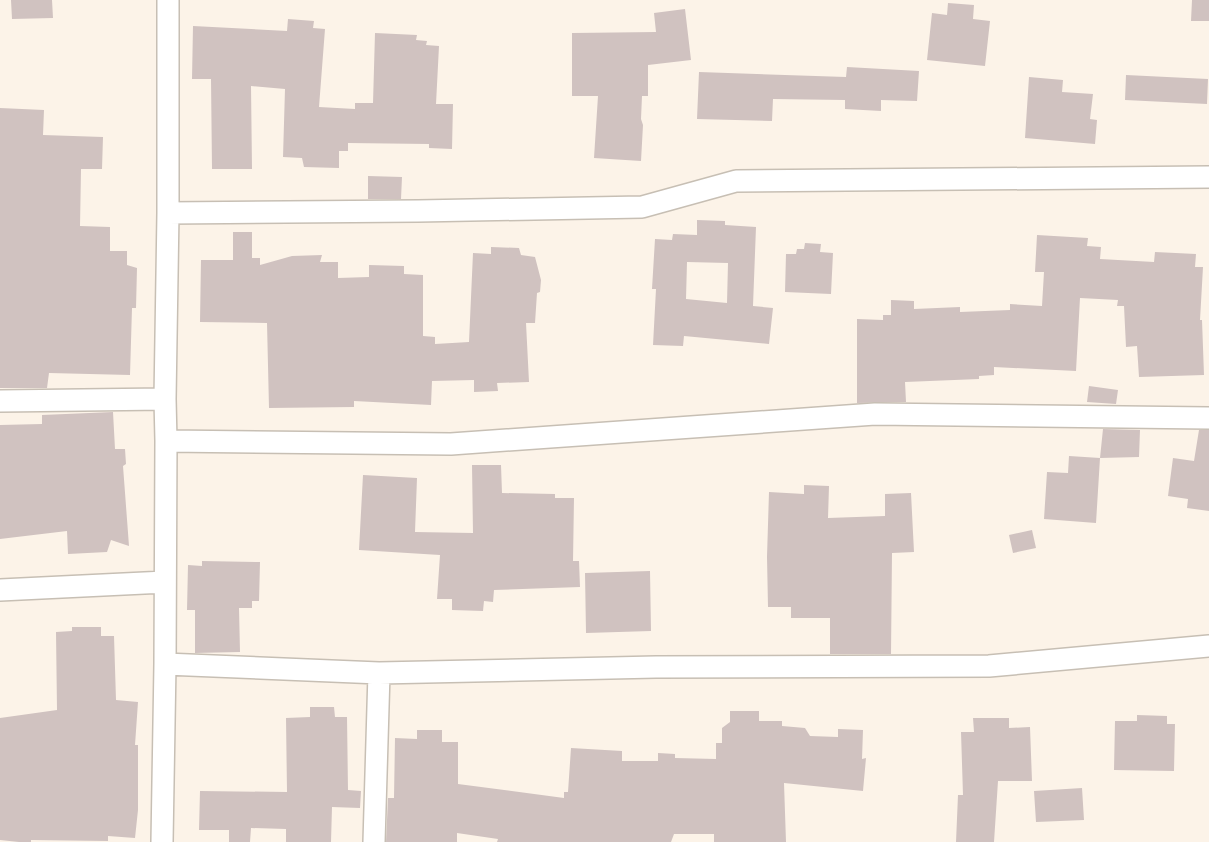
<svg xmlns="http://www.w3.org/2000/svg" width="1209" height="842" viewBox="0 0 1209 842" font-family="Barlow,sans-serif">
  <style>
    .building { fill: #d0c2c0; fill-rule: evenodd }
    .lines { fill: none; stroke-linecap: round; stroke-linejoin: round }
    .minor-casing { stroke: #c7bfb4; stroke-width: 24 }
    .minor { stroke: #fff; stroke-width: 21 }
  </style>
  <rect width="100%" height="100%" fill="#fcf3e8"/>
  <path class="building" d="M 11,0 L 52,0 L 53,18 L 12,19 Z
    M 1192,0 L 1209,0 L 1209,21 L 1191,21 Z
    M 948,3 L 974,5 L 973,19 L 990,21 L 985,66 L 927,60 L 932,13 L 947,15 Z
    M 685,9 L 691,60 L 648,65 L 648,96 L 642,96 L 641,119 L 643,125 L 641,161 L 594,158 L 598,96 L 572,96 L 572,33 L 656,32 L 654,13 Z
    M 288,19 L 314,21 L 313,28 L 325,29 L 319,107 L 355,109 L 355,103 L 373,103 L 375,33 L 417,35 L 416,40 L 427,41 L 426,45 L 439,46 L 436,104 L 453,104 L 452,149 L 429,148 L 429,144 L 348,143 L 348,151 L 339,151 L 339,168 L 304,167 L 302,158 L 283,157 L 285,89 L 251,86 L 252,169 L 212,169 L 211,79 L 192,79 L 193,26 L 287,31 Z
    M 847,67 L 919,71 L 917,101 L 881,100 L 881,111 L 845,109 L 845,100 L 773,99 L 772,121 L 697,119 L 699,72 L 846,77 Z
    M 1126,75 L 1208,79 L 1207,104 L 1125,100 Z
    M 1029,77 L 1063,80 L 1062,92 L 1093,94 L 1090,119 L 1097,120 L 1095,144 L 1025,138 Z
    M 0,108 L 44,110 L 43,135 L 103,137 L 102,169 L 81,169 L 80,226 L 110,227 L 110,251 L 127,251 L 127,265 L 137,268 L 136,308 L 132,308 L 130,375 L 49,373 L 47,388 L 0,388 Z
    M 368,176 L 402,177 L 401,199 L 368,199 Z
    M 697,220 L 725,221 L 725,225 L 756,227 L 753,306 L 773,308 L 769,344 L 684,336 L 683,346 L 653,345 L 656,289 L 652,289 L 655,239 L 672,240 L 673,234 L 697,235 ZM 687,262 L 728,263 L 727,303 L 686,299 Z
    M 233,232 L 252,232 L 252,258 L 260,258 L 260,265 L 292,256 L 322,255 L 320,262 L 338,262 L 338,278 L 369,277 L 369,265 L 404,266 L 404,274 L 423,275 L 423,336 L 435,337 L 435,344 L 469,342 L 473,253 L 491,254 L 491,247 L 519,248 L 521,255 L 535,257 L 541,280 L 540,292 L 537,293 L 535,323 L 526,323 L 529,382 L 497,383 L 498,391 L 474,392 L 474,380 L 432,381 L 431,405 L 354,401 L 354,407 L 269,408 L 267,323 L 200,322 L 201,260 L 233,260 Z
    M 1037,235 L 1088,238 L 1087,246 L 1101,247 L 1100,259 L 1154,262 L 1155,252 L 1196,254 L 1195,267 L 1203,267 L 1200,320 L 1202,320 L 1204,375 L 1139,377 L 1137,346 L 1126,347 L 1124,306 L 1117,306 L 1118,300 L 1080,298 L 1076,371 L 994,367 L 994,375 L 979,376 L 979,379 L 905,382 L 906,402 L 857,403 L 857,319 L 883,320 L 883,315 L 891,315 L 891,300 L 914,301 L 914,309 L 960,307 L 960,312 L 1010,310 L 1010,304 L 1042,306 L 1044,272 L 1035,272 Z
    M 805,243 L 821,244 L 820,252 L 833,253 L 831,294 L 785,292 L 786,254 L 796,254 L 797,249 L 804,249 Z
    M 1089,386 L 1118,390 L 1116,404 L 1087,402 Z
    M 113,412 L 115,449 L 125,449 L 126,464 L 123,466 L 129,546 L 111,540 L 107,552 L 68,554 L 67,531 L 0,539 L 0,425 L 42,424 L 42,415 Z
    M 1103,429 L 1140,430 L 1139,457 L 1100,458 Z
    M 1199,430 L 1209,430 L 1209,511 L 1187,508 L 1188,499 L 1168,496 L 1173,458 L 1194,461 Z
    M 1069,456 L 1100,458 L 1096,523 L 1044,519 L 1047,472 L 1068,473 Z
    M 472,465 L 501,465 L 502,493 L 555,494 L 555,498 L 574,498 L 573,561 L 579,561 L 580,587 L 494,590 L 493,602 L 484,601 L 483,611 L 452,610 L 452,599 L 437,599 L 440,555 L 359,550 L 363,475 L 417,478 L 415,532 L 473,533 Z
    M 804,485 L 829,486 L 828,518 L 885,516 L 885,494 L 911,493 L 914,552 L 892,553 L 891,654 L 830,654 L 830,618 L 791,618 L 791,607 L 768,607 L 767,557 L 769,492 L 804,494 Z
    M 1032,530 L 1036,548 L 1013,553 L 1009,535 Z
    M 202,561 L 260,562 L 259,601 L 252,601 L 252,608 L 239,608 L 240,652 L 195,653 L 195,610 L 187,610 L 188,565 L 202,566 Z
    M 650,571 L 651,631 L 586,633 L 585,573 Z
    M 72,627 L 101,627 L 101,636 L 114,636 L 116,700 L 138,702 L 135,745 L 138,745 L 138,810 L 135,838 L 108,836 L 108,841 L 31,840 L 31,842 L 19,842 L 0,840 L 0,718 L 57,710 L 56,632 L 72,631 Z
    M 310,707 L 334,707 L 335,717 L 347,717 L 348,790 L 361,791 L 360,808 L 332,807 L 331,842 L 286,842 L 286,829 L 251,828 L 250,842 L 229,842 L 229,830 L 199,830 L 200,791 L 287,792 L 286,718 L 310,717 Z
    M 730,711 L 759,711 L 759,721 L 782,721 L 782,726 L 805,728 L 810,736 L 838,737 L 838,729 L 863,730 L 862,759 L 866,758 L 863,791 L 784,783 L 786,842 L 714,842 L 714,834 L 674,834 L 671,842 L 497,842 L 498,839 L 457,833 L 457,842 L 386,842 L 388,798 L 394,798 L 395,738 L 417,739 L 417,730 L 442,730 L 442,742 L 458,742 L 458,784 L 564,798 L 564,792 L 568,792 L 571,748 L 622,751 L 622,761 L 658,761 L 658,753 L 675,754 L 675,758 L 716,759 L 716,743 L 722,743 L 722,728 L 730,722 Z
    M 1137,715 L 1167,716 L 1167,724 L 1175,724 L 1174,771 L 1114,770 L 1115,721 L 1137,721 Z
    M 973,718 L 1009,718 L 1009,728 L 1030,727 L 1032,781 L 998,781 L 994,842 L 956,842 L 958,795 L 963,795 L 961,732 L 974,732 Z
    M 1082,788 L 1084,820 L 1036,822 L 1034,791 Z"/>
  <g class="lines">
    <g class="minor-casing">
      <path id="minor" d="M 168,213 L 418,211 L 642,207 L 736,181 L 1209,177
        M 0,401 L 165,399
        M 166,441 L 451,444 L 875,414 L 1209,418
        M 0,590 L 165,582
        M 165,664 L 379,673 L 656,667 L 989,666 L 1209,646
        M 162,842 L 165,664 L 166,441 L 165,399 L 168,213 L 168,0
        M 374,842 L 379,673"/>
    </g>
    <use href="#minor" class="minor"/>
  </g>
</svg>
